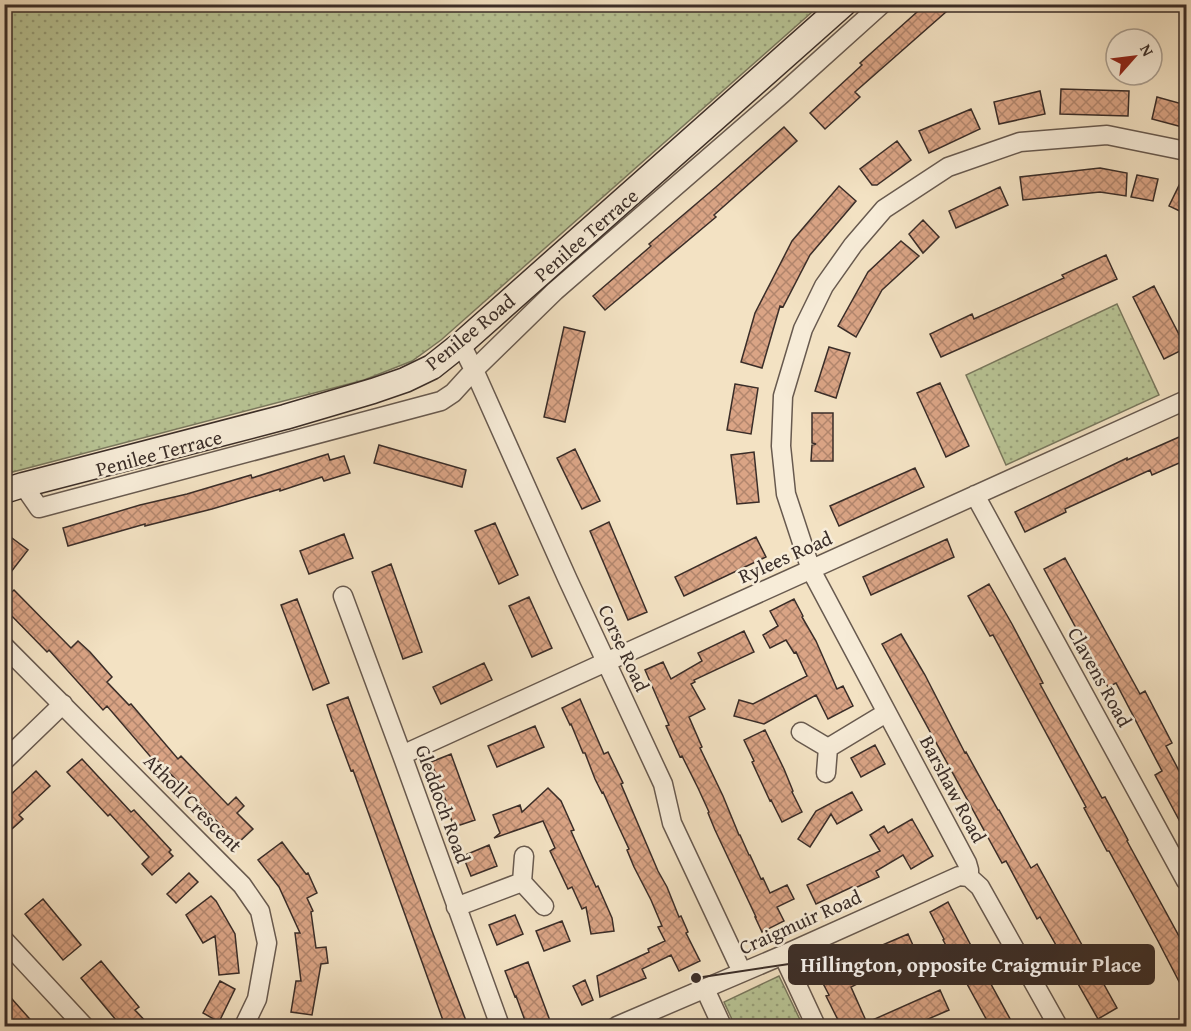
<svg xmlns="http://www.w3.org/2000/svg" width="1191" height="1031" viewBox="0 0 1191 1031" font-family="'Gentium Book Plus',serif">
  <style>
    .grass { fill: url(#grass-dots); stroke: #79785e; stroke-width: 1.5 }
    .building { fill: url(#building-cross-hatch); stroke: #3a2d28; stroke-width: 1.5 }
    .lines { fill: none; stroke-linecap: round; stroke-linejoin: round }
    .street-casing { stroke: #685a4f; stroke-width: 21 }
    .secondary-casing { stroke: #3a2d28; stroke-width: 27 }
    .street { stroke: #f7ecd8; stroke-width: 18 }
    .secondary { stroke: #f7ecd8; stroke-width: 24 }
    .labels { text-anchor: middle; stroke-width: 5; stroke-linejoin: round; paint-order: stroke }
    .street-label { font-size: 20px; fill: #3a2d28; stroke: #f7ecd8 }
    .leader { fill: none; stroke: #3a2d28; stroke-width: 2 }
    .callout-dot { fill: #3a2d28; stroke: #f7ecd8; stroke-width: 2 }
    .callout { fill: #3a2d28; stroke: #3a2d28; stroke-width: 2 }
    .callout-label { font-size: 21px; text-anchor: middle; font-weight: bold; fill: #fff }
  </style>
  <defs>
    <pattern id="grass-dots" width="8" height="8" patternUnits="userSpaceOnUse" patternTransform="scale(1.5)"><rect width="8" height="8" fill="#b8c495"/><path d="M2 2h.1M6 6h.1" fill="none" stroke="#97a07a" stroke-width="1.8" stroke-linecap="round"/></pattern>
    <pattern id="building-cross-hatch" width="8" height="8" patternUnits="userSpaceOnUse" patternTransform="scale(1.5)"><rect width="8" height="8" fill="#daa485"/><path d="M0 0l8 8M0 8l8-8" fill="none" stroke="#b2866d"/></pattern>
  </defs>
  <rect width="100%" height="100%" fill="#f3e2c3"/>
  <filter id="stains"><feTurbulence type="fractalNoise" baseFrequency=".00333" numOctaves="4"/><feColorMatrix values="0 0 0 0 .2 0 0 0 0 .09 0 0 0 0 .02 0 0 0 .5 -.17"/></filter>
  <radialGradient id="worn" r=".72"><stop offset=".6" stop-color="#630" stop-opacity="0"/><stop offset="1" stop-color="#630" stop-opacity=".3"/></radialGradient>
  <path class="grass" d="M 5,4 L 820,4 L 820,5 L 441,340 L 412,361 L 364,380 L 5,474 Z
    M 1117,304 L 1159,395 L 1006,465 L 966,375 Z
    M 779,976 L 803,1026 L 735,1026 L 724,1002 Z"/>
  <path class="building" d="M 926,4 L 955,4 L 855,92 L 860,97 L 825,129 L 810,113 L 862,65 L 860,63 Z
    M 1061,89 L 1129,91 L 1128,116 L 1060,114 Z
    M 1040,91 L 1045,114 L 999,124 L 994,102 Z
    M 1157,97 L 1186,105 L 1186,128 L 1152,119 Z
    M 971,109 L 980,129 L 929,153 L 919,131 Z
    M 784,127 L 797,141 L 714,215 L 716,217 L 605,310 L 593,296 L 651,246 L 649,244 L 716,187 Z
    M 897,141 L 911,160 L 877,185 L 872,185 L 860,169 Z
    M 1100,168 L 1127,173 L 1126,196 L 1100,192 L 1023,200 L 1020,177 Z
    M 1186,171 L 1186,214 L 1169,206 Z
    M 1137,175 L 1158,179 L 1153,201 L 1131,197 Z
    M 839,186 L 856,201 L 810,255 L 783,307 L 780,306 L 762,368 L 741,362 L 755,313 L 792,241 Z
    M 1000,187 L 1008,205 L 956,228 L 949,211 Z
    M 923,220 L 939,237 L 923,253 L 909,234 Z
    M 901,241 L 919,256 L 882,290 L 856,337 L 838,326 L 868,272 Z
    M 1106,255 L 1117,279 L 941,357 L 930,334 L 972,314 L 974,319 L 1064,278 L 1062,275 Z
    M 1154,286 L 1186,348 L 1164,359 L 1133,297 Z
    M 564,327 L 585,332 L 565,422 L 544,417 Z
    M 829,347 L 850,353 L 836,398 L 815,391 Z
    M 940,383 L 969,446 L 946,457 L 917,393 Z
    M 735,384 L 758,388 L 751,434 L 727,430 Z
    M 812,413 L 833,413 L 833,461 L 811,461 L 812,445 L 816,444 L 812,443 Z
    M 1186,434 L 1186,460 L 1152,475 L 1150,470 L 1065,509 L 1066,512 L 1025,532 L 1015,512 L 1127,458 L 1127,460 Z
    M 379,445 L 466,470 L 462,487 L 374,463 Z
    M 575,449 L 600,501 L 582,509 L 557,458 Z
    M 754,452 L 759,502 L 737,504 L 731,455 Z
    M 328,454 L 330,460 L 344,456 L 350,473 L 324,481 L 322,477 L 280,491 L 280,489 L 212,509 L 145,526 L 145,524 L 68,546 L 63,528 L 140,505 L 187,494 L 251,475 L 252,478 Z
    M 915,468 L 924,487 L 839,526 L 830,506 Z
    M 609,522 L 647,612 L 628,620 L 590,531 Z
    M 495,523 L 518,575 L 499,584 L 475,531 Z
    M 344,534 L 353,558 L 309,574 L 300,551 Z
    M 756,537 L 766,557 L 684,596 L 675,577 Z
    M 12,538 L 28,550 L 4,581 L 4,548 Z
    M 947,539 L 954,557 L 871,595 L 863,577 Z
    M 1065,558 L 1140,694 L 1145,691 L 1172,743 L 1166,746 L 1186,784 L 1186,833 L 1155,775 L 1162,771 L 1116,683 L 1108,687 L 1044,569 Z
    M 391,564 L 422,652 L 403,659 L 372,572 Z
    M 989,584 L 1012,624 L 1043,683 L 1040,684 L 1102,798 L 1105,797 L 1128,840 L 1127,841 L 1186,949 L 1186,995 L 1158,941 L 1109,851 L 1107,851 L 1084,808 L 1086,807 L 993,635 L 990,636 L 968,596 Z
    M 14,590 L 71,648 L 78,641 L 90,652 L 112,677 L 107,682 L 129,705 L 131,704 L 178,759 L 181,756 L 228,805 L 236,797 L 244,806 L 237,813 L 253,829 L 238,843 L 157,760 L 155,762 L 107,706 L 103,710 L 49,650 L 47,652 L 4,608 L 4,599 Z
    M 529,597 L 552,648 L 532,657 L 509,606 Z
    M 297,599 L 329,683 L 313,690 L 281,605 Z
    M 794,599 L 803,616 L 802,617 L 816,641 L 837,689 L 843,686 L 853,706 L 828,719 L 816,695 L 764,724 L 734,716 L 739,700 L 753,704 L 807,676 L 796,652 L 794,653 L 786,640 L 770,648 L 763,635 L 778,626 L 770,611 Z
    M 744,631 L 754,652 L 694,680 L 695,682 L 691,684 L 705,709 L 689,717 L 702,747 L 700,748 L 723,796 L 739,835 L 740,835 L 749,855 L 750,855 L 761,879 L 763,878 L 770,893 L 787,885 L 794,899 L 777,907 L 784,921 L 762,932 L 755,917 L 756,917 L 715,830 L 708,813 L 709,812 L 698,788 L 682,756 L 680,757 L 666,726 L 669,725 L 645,670 L 663,662 L 671,679 L 702,661 L 698,653 Z
    M 901,634 L 925,675 L 965,753 L 966,752 L 998,810 L 999,810 L 1031,868 L 1037,864 L 1117,1008 L 1098,1019 L 1040,917 L 1037,919 L 1006,861 L 1002,863 L 882,644 Z
    M 484,663 L 492,680 L 441,704 L 433,687 Z
    M 348,697 L 432,931 L 468,1026 L 445,1026 L 353,770 L 351,771 L 332,720 L 327,705 Z
    M 580,699 L 604,754 L 608,752 L 623,783 L 621,784 L 658,871 L 667,887 L 679,917 L 681,916 L 688,932 L 686,933 L 700,961 L 679,971 L 671,955 L 642,969 L 646,978 L 600,997 L 597,976 L 649,952 L 648,949 L 665,941 L 658,927 L 662,926 L 651,900 L 634,867 L 627,850 L 629,849 L 616,821 L 603,792 L 602,793 L 595,779 L 585,753 L 583,753 L 571,724 L 570,725 L 562,708 Z
    M 535,726 L 544,747 L 497,767 L 488,746 Z
    M 765,730 L 784,769 L 793,791 L 792,792 L 802,812 L 782,822 L 771,800 L 770,801 L 752,762 L 754,761 L 744,740 Z
    M 875,745 L 885,764 L 861,777 L 851,758 Z
    M 451,754 L 475,820 L 454,827 L 445,802 L 446,801 L 431,762 Z
    M 82,759 L 131,812 L 134,810 L 171,850 L 169,852 L 173,856 L 152,875 L 142,864 L 149,857 L 110,814 L 108,816 L 67,772 Z
    M 36,771 L 50,786 L 19,815 L 23,819 L 4,836 L 4,801 Z
    M 548,788 L 561,801 L 574,830 L 571,831 L 596,887 L 598,886 L 612,918 L 614,931 L 591,934 L 586,907 L 582,909 L 572,887 L 568,889 L 550,851 L 555,848 L 543,821 L 494,838 L 500,833 L 493,815 L 520,805 L 522,812 Z
    M 852,792 L 862,810 L 837,824 L 831,814 L 810,847 L 798,839 L 816,811 Z
    M 912,819 L 933,856 L 911,869 L 903,855 L 876,871 L 879,877 L 853,889 L 852,887 L 816,904 L 807,885 L 880,851 L 870,835 L 884,826 L 888,833 Z
    M 282,842 L 306,874 L 308,873 L 317,893 L 307,898 L 313,911 L 311,912 L 316,948 L 326,947 L 328,963 L 321,964 L 312,1015 L 291,1012 L 296,981 L 301,981 L 295,933 L 300,933 L 279,887 L 258,860 Z
    M 489,845 L 497,866 L 471,876 L 463,856 Z
    M 189,873 L 198,882 L 176,903 L 167,894 Z
    M 211,896 L 216,901 L 235,934 L 239,973 L 219,975 L 215,936 L 203,943 L 186,915 Z
    M 43,899 L 81,945 L 63,960 L 25,914 Z
    M 948,902 L 986,974 L 986,975 L 1014,1026 L 990,1026 L 943,940 L 944,939 L 930,912 Z
    M 515,915 L 523,934 L 497,945 L 489,925 Z
    M 562,921 L 570,941 L 544,951 L 536,931 Z
    M 908,934 L 916,952 L 879,968 L 871,950 Z
    M 837,957 L 844,972 L 860,964 L 867,979 L 851,987 L 867,1023 L 858,1026 L 841,1026 L 826,996 L 829,995 L 815,968 Z
    M 101,961 L 139,1007 L 135,1010 L 150,1026 L 121,1026 L 81,978 Z
    M 528,962 L 552,1026 L 527,1026 L 516,996 L 515,997 L 505,971 Z
    M 585,980 L 593,1000 L 582,1005 L 573,986 Z
    M 220,981 L 235,989 L 219,1022 L 203,1013 Z
    M 4,990 L 36,1026 L 4,1026 Z
    M 940,990 L 949,1010 L 912,1026 L 859,1026 Z"/>
  <g class="lines">
    <g class="street-casing">
      <path id="street" d="M 461,344 L 474,370 L 568,580 L 663,784 L 672,823 L 742,972
        M 23,485 L 39,508 L 441,401 L 453,393 L 474,370 L 555,291 L 782,94 L 882,4
        M 975,495 L 1186,881
        M 343,596 L 402,755 L 500,1026
        M 4,646 L 242,885 L 260,911 L 267,943 L 257,999 L 244,1026
        M 801,732 L 828,748 L 826,773
        M 828,748 L 886,713
        M 402,755 L 606,662 L 1186,400
        M 4,761 L 63,704
        M 524,856 L 522,882 L 544,906
        M 456,907 L 522,882
        M 4,940 L 84,1026
        M 783,955 L 816,1026
        M 705,989 L 722,1026
        M 617,1026 L 783,955 L 959,876 L 969,877
        M 1058,1026 L 980,887 L 969,877 L 969,870 L 967,863 L 811,570 L 786,494 L 781,446 L 783,396 L 803,329 L 824,286 L 853,245 L 884,209 L 948,167 L 1020,142 L 1107,135 L 1186,151"/>
    </g>
    <g class="secondary-casing">
      <path id="secondary" d="M 4,491 L 23,485 L 285,417 L 373,391 L 405,380 L 432,367 L 461,344 L 844,4"/>
    </g>
    <use href="#street" class="street"/>
    <use href="#secondary" class="secondary"/>
  </g>
  <g class="labels">
    <g class="street-label">
      <text transform="translate(586 235) rotate(-41)" y="7">Penilee Terrace</text>
      <text transform="translate(470 332) rotate(-39)" y="7">Penilee Road</text>
      <text transform="translate(159 453) rotate(-15)" y="7">Penilee Terrace</text>
      <text transform="translate(785 557) rotate(-24)" y="7">Rylees Road</text>
      <text transform="translate(624 648) rotate(65)" y="7">Corse Road</text>
      <text transform="translate(1100 677) rotate(61)" y="7">Clavens Road</text>
      <text transform="translate(953 789) rotate(62)" y="7">Barshaw Road</text>
      <text transform="translate(193 803) rotate(45)" y="7">Atholl Crescent</text>
      <text transform="translate(443 804) rotate(70)" y="7">Gleddoch Road</text>
      <text transform="translate(800 922) rotate(-24)" y="7">Craigmuir Road</text>
    </g>
  </g>
  <path class="leader" d="M696 978L789 964"/>
  <circle class="callout-dot" cx="696" cy="978" r="6"/>
  <rect class="callout" x="789" y="945" width="365" height="39" rx="6"/>
  <g class="callout-label">
    <text x="971" y="972">Hillington, opposite Craigmuir Place</text>
  </g>
  <rect width="1191" height="1031" fill="none" stroke="#f3e2c3" stroke-width="24"/>
  <rect x="6" y="6" width="1179" height="1019" fill="none" stroke="#3a2d28" stroke-width="3"/>
  <rect x="12" y="12" width="1167" height="1007" fill="none" stroke="#3a2d28" stroke-width="1.5"/>
  <g transform="translate(1134 57) rotate(62)"><circle r="28" fill="#f7ecd8" stroke="#aba092" stroke-width="1.5"/>
  <path d="M0-4.5L10 22L0 15L-10 22Z" fill="#8f2418"/>
  <text y="-9" font-size="16" font-weight="bold" text-anchor="middle" fill="#3a2d28">N</text>
  </g>
  <rect width="100%" height="100%" filter="url(#stains)"/>
  <rect width="100%" height="100%" fill="url(#worn)"/>
</svg>
